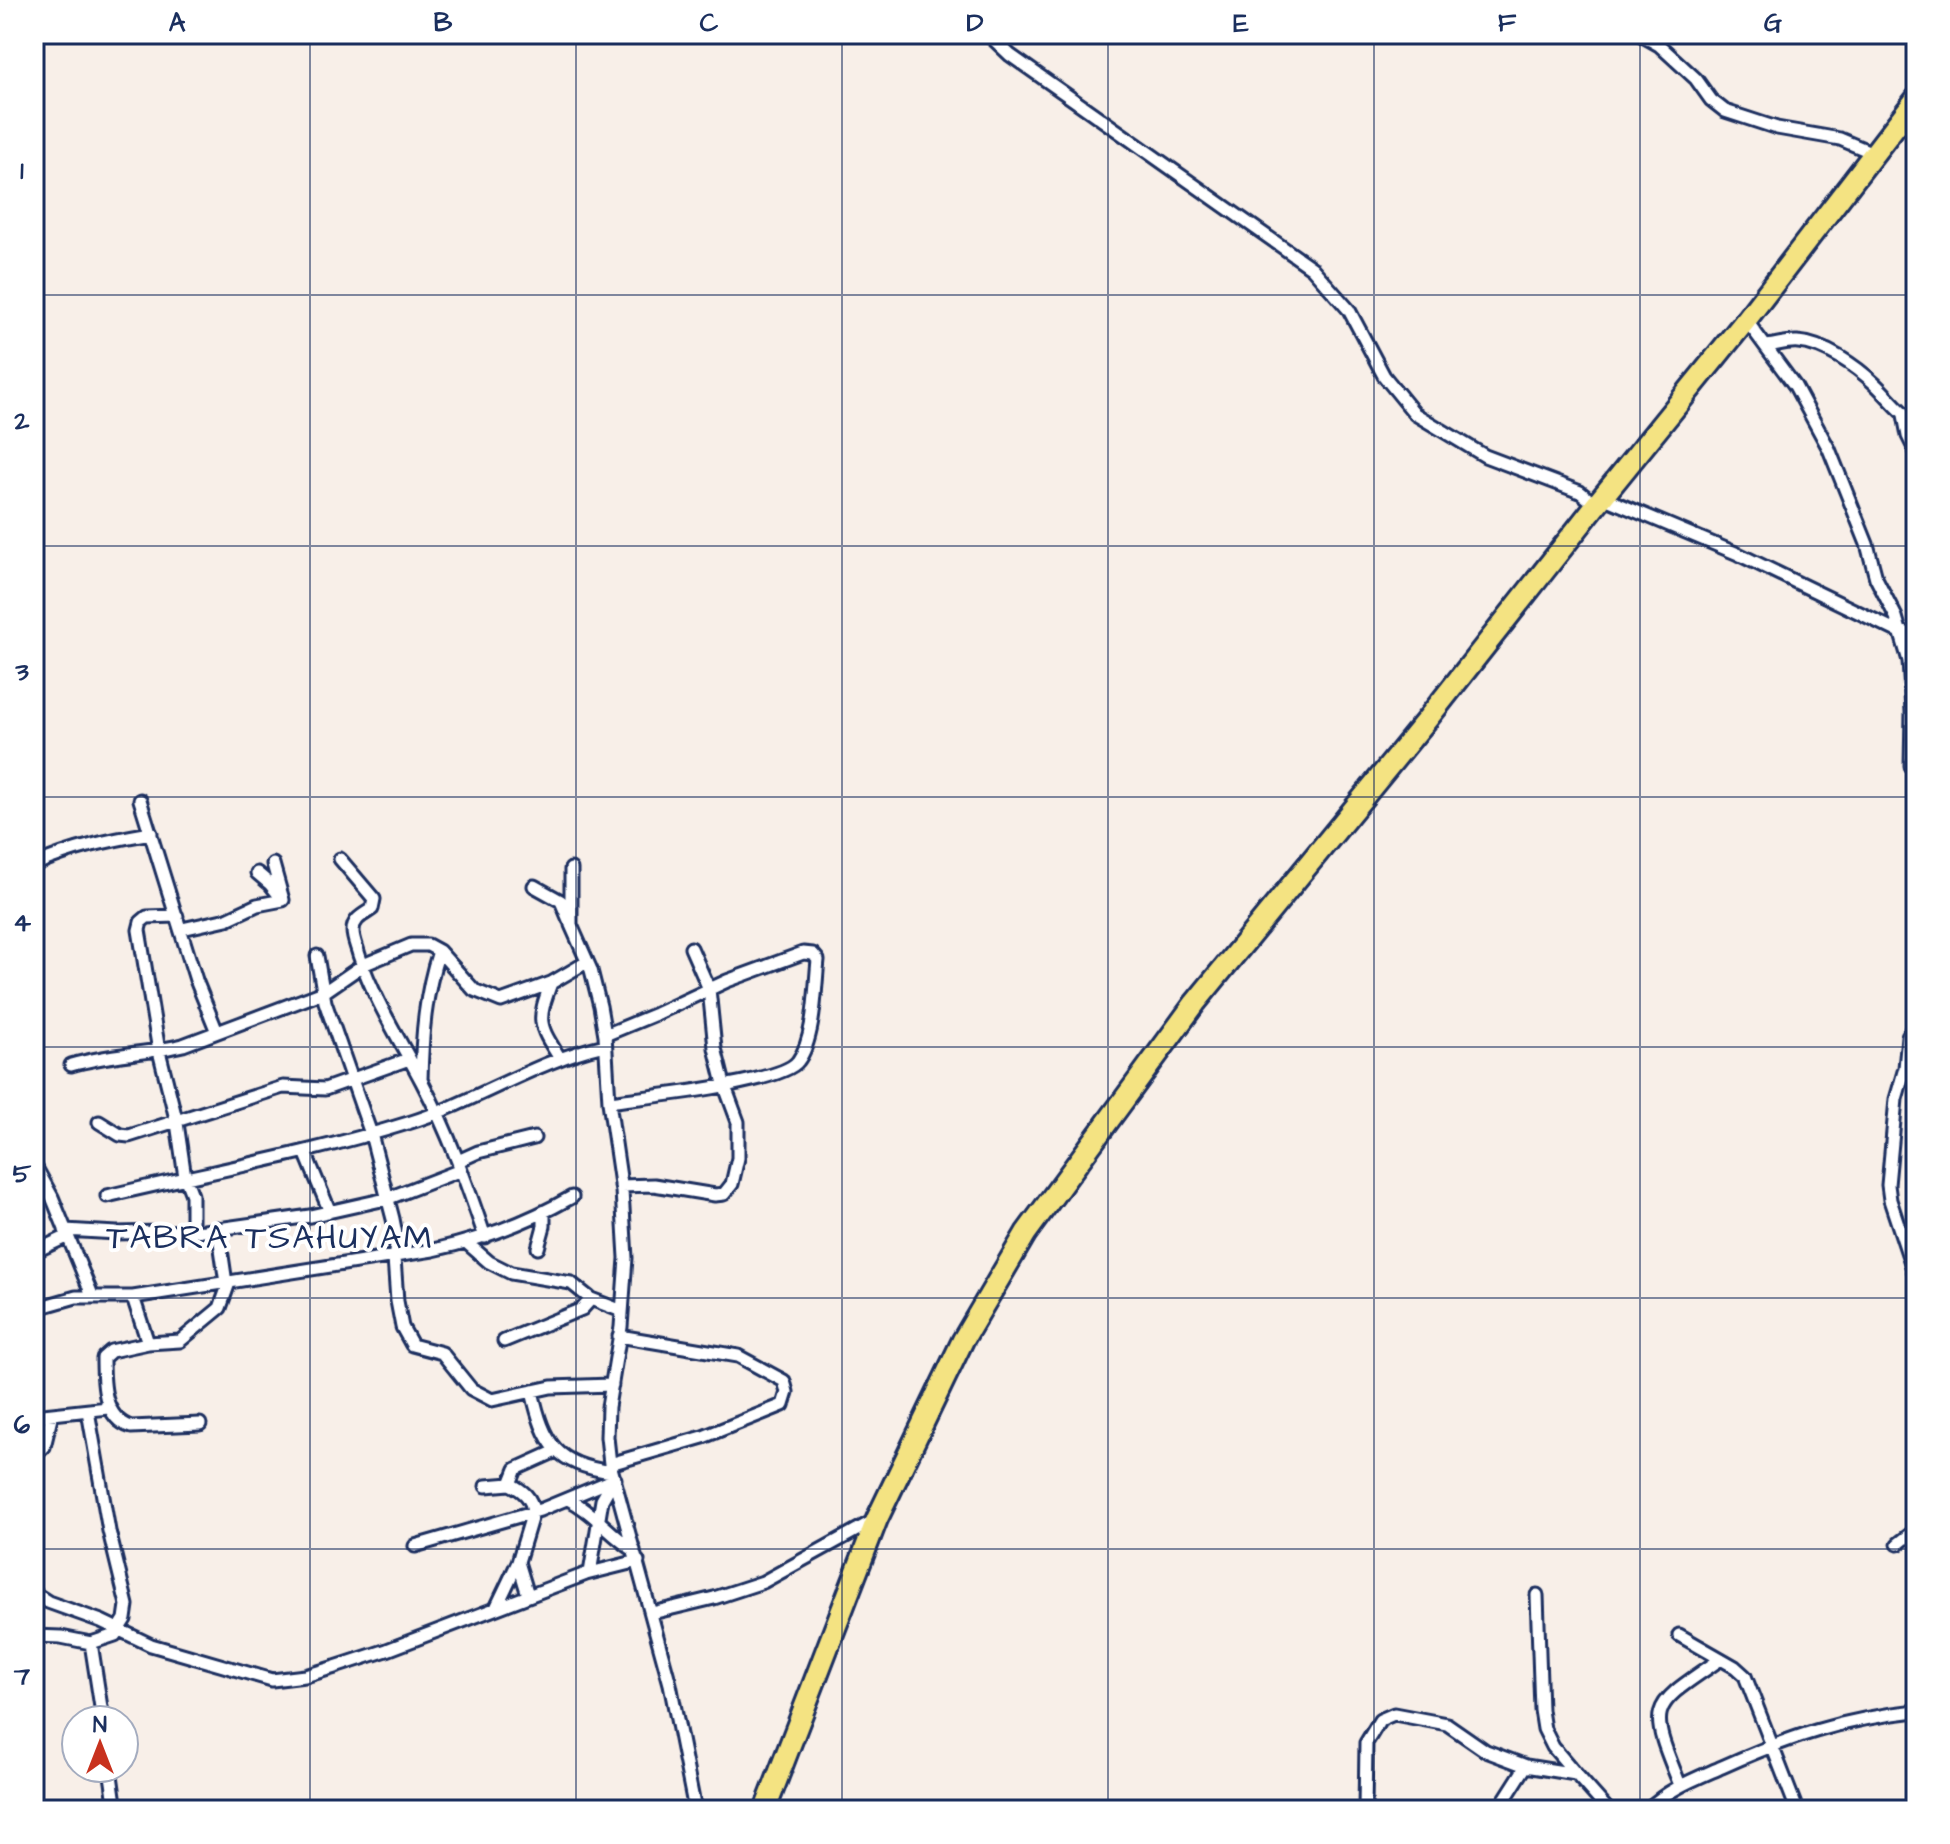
<svg xmlns="http://www.w3.org/2000/svg" width="1950" height="1844" viewBox="0 0 1950 1844" font-family="'Architects Daughter',sans-serif">
  <style>
    .lines { fill: none; stroke-linecap: round; stroke-linejoin: round }
    .street-casing { stroke: #1b2f5e; stroke-width: 17 }
    .highway-casing { stroke: #1b2f5e; stroke-width: 26 }
    .street { stroke: #fff; stroke-width: 11 }
    .highway { stroke: #f4e382; stroke-width: 20 }
    .grid { fill: none; stroke: #1b2f5e; stroke-width: 2; stroke-opacity: 0.55 }
    .labels { text-anchor: middle; stroke-width: 8; stroke-linejoin: round; paint-order: stroke }
    .quarter-label { font-size: 34px; letter-spacing: 2px; fill: #1b2f5e; stroke: #fff }
    .neatline { fill: none; stroke: #1b2f5e; stroke-width: 3 }
    .grid-label { font-size: 26px; text-anchor: middle; font-weight: bold; fill: #1b2f5e }
  </style>
  <rect width="100%" height="100%" fill="#f8efe8"/>
  <filter id="ink" filterUnits="userSpaceOnUse"><feTurbulence type="fractalNoise" baseFrequency=".0125" numOctaves="2"/><feDisplacementMap in="SourceGraphic" scale="16" xChannelSelector="R" yChannelSelector="G"/><feConvolveMatrix kernelMatrix="1 2 1 2 8 2 1 2 1" color-interpolation-filters="sRGB"/></filter>
  <g filter="url(#ink)">
    <g class="lines">
      <g class="street-casing">
        <path id="street" d="M 988,34 L 1010,55 L 1312,268 L 1349,310 L 1384,376 L 1415,414 L 1485,456 L 1580,492 L 1596,505
          M 1643,36 L 1659,45 L 1696,79 L 1711,100 L 1725,111 L 1777,128 L 1840,139 L 1873,153
          M 1899,120 L 1916,135
          M 1746,320 L 1795,386 L 1829,449 L 1867,544 L 1876,578 L 1896,617 L 1909,661 L 1912,712 L 1911,766
          M 1766,346 C 1776,345 1788,341 1798,342 C 1825,344 1856,366 1875,384 C 1889,397 1899,412 1916,423
          M 1904,415 L 1908,436 L 1916,452
          M 1602,497 L 1738,554 L 1895,630 L 1916,635
          M 140,800 L 196,980 L 217,1032
          M 340,859 L 374,899 L 372,909 C 363,915 353,919 353,931 C 353,939 357,947 359,955 C 374,1000 400,1040 422,1082 C 448,1131 467,1184 485,1237
          M 34,865 C 72,848 110,840 151,833
          M 571,869 L 571,925 L 591,970 L 600,1006 L 605,1035 L 609,1102 L 622,1191 L 626,1258 L 621,1327 L 608,1407 L 607,1437 L 610,1464 L 670,1684 L 695,1810
          M 257,873 L 270,884 L 283,900 L 273,864
          M 534,886 L 561,901 L 569,920
          M 177,916 L 147,917 L 141,922 L 139,930 L 159,1051 L 177,1123 L 185,1177 L 192,1195 L 192,1232
          M 182,929 L 227,919 L 257,905 L 283,900
          M 317,956 L 325,1002 L 371,1134 L 393,1219 L 397,1239 L 394,1258 L 397,1301 L 402,1327 L 412,1345 L 442,1353 L 471,1389 L 492,1400 L 551,1387 L 612,1385
          M 551,983 C 537,1021 538,1024 559,1057
          M 1916,1022 L 1908,1036 L 1905,1068 L 1896,1099 L 1888,1185 L 1890,1200 L 1916,1278
          M 605,1035 L 656,1014 L 727,981 L 803,953 L 813,954 L 818,960 C 815,987 815,1039 798,1061 C 782,1084 643,1097 609,1102
          M 71,1065 C 108,1054 146,1054 183,1045 L 324,992 L 363,965 L 411,945 L 428,945 L 439,951 L 474,990 L 501,1001 L 551,983 L 587,962
          M 421,1080 C 422,1035 425,994 439,951
          M 99,1122 L 120,1135 L 129,1136 L 283,1087 L 325,1089 L 409,1059
          M 305,1152 L 330,1212
          M 458,1161 L 478,1152 L 534,1138
          M 34,1164 L 52,1197 L 92,1295
          M 621,1186 L 654,1185 L 715,1195 L 724,1194 L 732,1184 L 738,1158 L 738,1122 L 724,1084 L 715,1048 L 709,989 L 691,948
          M 107,1196 C 208,1172 309,1154 408,1123 C 476,1102 535,1061 605,1045
          M 218,1228 L 226,1283
          M 65,1230 L 117,1233 L 204,1231 L 310,1216 L 386,1199 L 461,1170
          M 467,1243 L 489,1262 L 511,1273 L 571,1283 L 591,1299 L 622,1311
          M 538,1248 L 544,1226 L 544,1213
          M 34,1252 L 68,1236
          M 133,1297 L 148,1343
          M 34,1309 L 76,1297 L 133,1297 L 433,1250 C 483,1239 528,1222 572,1197
          M 504,1341 L 582,1309 L 591,1299
          M 532,1391 C 544,1445 556,1464 612,1472
          M 34,1416 L 108,1408
          M 200,1424 L 131,1427 C 103,1418 103,1383 103,1358 L 111,1351 L 148,1343 L 180,1341 L 220,1308 L 229,1283
          M 34,1456 L 44,1447 L 52,1414
          M 610,1464 L 703,1437 L 783,1405 L 787,1392 L 784,1381 L 738,1356 L 619,1336
          M 510,1484 C 522,1490 532,1497 533,1512 L 518,1562 L 528,1595
          M 486,1486 L 510,1484 L 516,1469 L 556,1451
          M 568,1499 C 594,1512 610,1535 634,1550
          M 1898,1544 L 1916,1530
          M 415,1546 L 540,1510 L 615,1479
          M 590,1573 L 602,1500 L 614,1479
          M 34,1593 L 48,1602 L 101,1621 L 151,1645 L 272,1680 L 305,1676 L 335,1667 L 387,1650 L 586,1574 L 638,1561
          M 1537,1595 L 1541,1710 L 1544,1729 L 1553,1747 L 1576,1774
          M 496,1608 L 518,1562
          M 652,1613 L 714,1598 L 763,1582 L 875,1520
          M 1679,1635 L 1735,1667 L 1745,1676 L 1797,1810
          M 34,1636 L 61,1637 L 91,1643 L 115,1635 L 125,1619 L 127,1605 L 109,1531 L 88,1411
          M 91,1643 L 103,1720
          M 110,1768 L 116,1810
          M 1680,1785 C 1647,1704 1649,1708 1721,1659
          M 1365,1810 L 1366,1743 L 1380,1720 L 1394,1714 L 1447,1724 L 1486,1751 L 1526,1766 L 1576,1774 L 1608,1810
          M 1498,1810 L 1526,1766
          M 1647,1810 C 1668,1789 1695,1779 1722,1767 C 1789,1737 1842,1719 1916,1711"/>
      </g>
      <g class="highway-casing">
        <path id="highway" d="M 765,1810 L 877,1519 L 963,1340 L 1026,1233 L 1195,1003 L 1425,722 L 1596,505 L 1746,320 L 1916,99"/>
      </g>
      <use href="#street" class="street"/>
      <use href="#highway" class="highway"/>
    </g>
  </g>
  <path class="grid" d="M 310,34 L 310,1810M 576,34 L 576,1810M 842,34 L 842,1810M 1108,34 L 1108,1810M 1374,34 L 1374,1810M 1640,34 L 1640,1810M 34,295 L 1916,295M 34,546 L 1916,546M 34,797 L 1916,797M 34,1047 L 1916,1047M 34,1298 L 1916,1298M 34,1549 L 1916,1549"/>
  <g class="labels">
    <g class="quarter-label">
      <text x="270" y="1248">TABRA TSAHUYAM</text>
    </g>
  </g>
  <rect width="1950" height="1844" fill="none" stroke="#fff" stroke-width="88"/>
  <g transform="translate(100 1744)"><circle r="38" fill="#ffffff" stroke="#a4acbf" stroke-width="2"/>
  <path d="M0-6L14 30L0 20L-14 30Z" fill="#c8321e"/>
  <text y="-12" font-size="22" font-weight="bold" text-anchor="middle" fill="#1b2f5e">N</text>
  </g>
  <rect x="44" y="44" width="1862" height="1756" class="neatline"/>
  <g class="grid-label">
    <text x="177" y="31">A</text>
    <text x="443" y="31">B</text>
    <text x="709" y="31">C</text>
    <text x="975" y="31">D</text>
    <text x="1241" y="31">E</text>
    <text x="1507" y="31">F</text>
    <text x="1773" y="31">G</text>
    <text x="22" y="179">1</text>
    <text x="22" y="429">2</text>
    <text x="22" y="680">3</text>
    <text x="22" y="931">4</text>
    <text x="22" y="1182">5</text>
    <text x="22" y="1433">6</text>
    <text x="22" y="1684">7</text>
  </g>
</svg>
